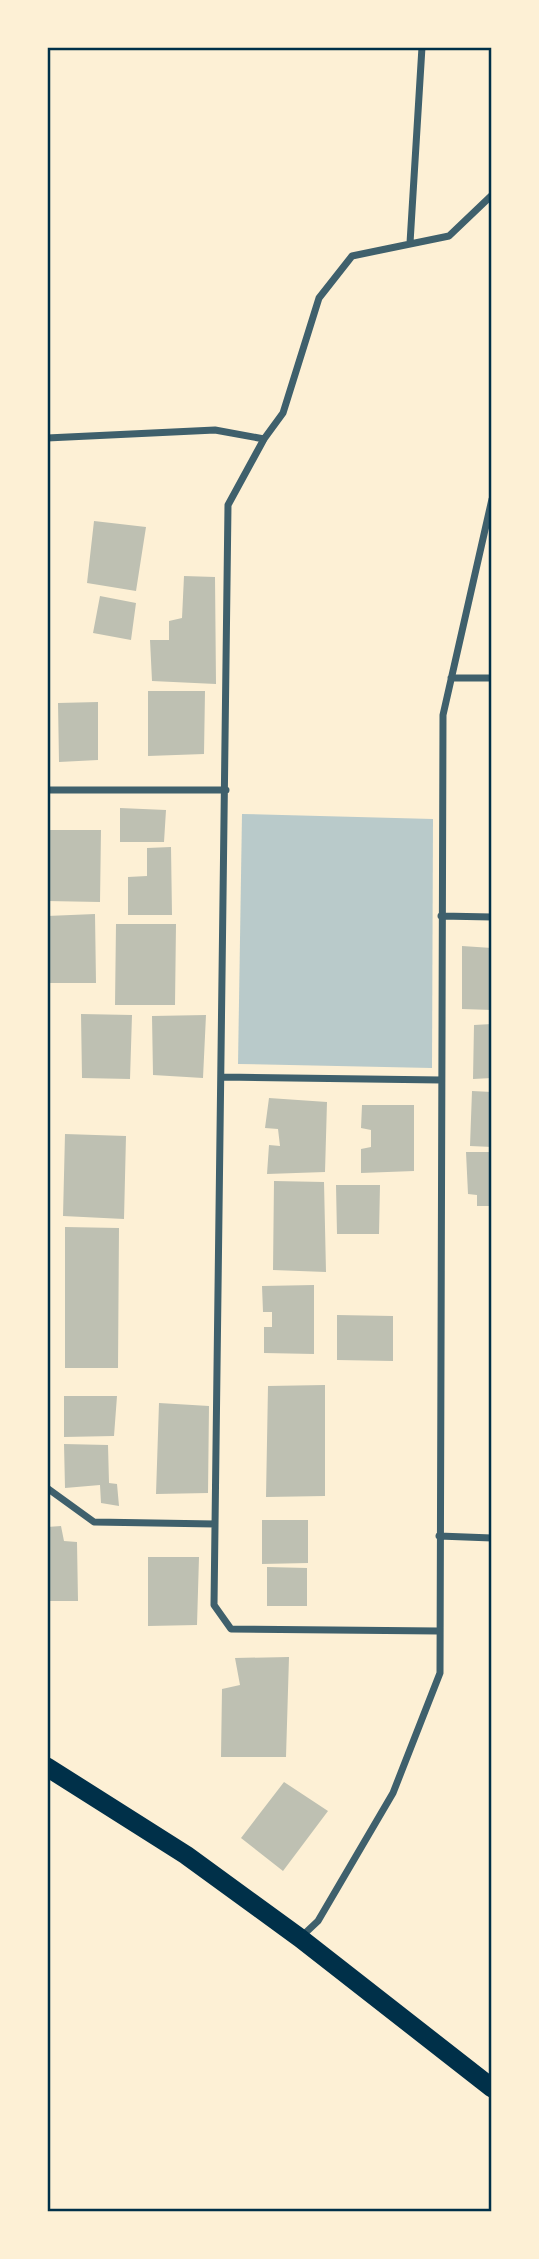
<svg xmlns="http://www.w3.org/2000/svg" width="539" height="2259" viewBox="0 0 539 2259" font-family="'Roboto Condensed',sans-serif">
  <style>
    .green { fill: #b9caca }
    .building { fill: #bec0b2 }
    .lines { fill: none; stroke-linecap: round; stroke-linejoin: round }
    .minor { stroke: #3f606c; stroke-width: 7 }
    .trunk { stroke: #003049; stroke-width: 19 }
    .neatline { fill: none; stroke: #003049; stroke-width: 2.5 }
  </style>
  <rect width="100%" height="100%" fill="#fdf0d5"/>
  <path class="green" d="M 242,814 L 433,819 L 432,1068 L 238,1064 Z"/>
  <path class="building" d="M 94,521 L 146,527 L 136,591 L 87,583 Z
    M 184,576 L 215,577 L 216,684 L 152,681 L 150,640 L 169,640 L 169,621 L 182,618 Z
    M 100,596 L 136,603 L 131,640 L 93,633 Z
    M 148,691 L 205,691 L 204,754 L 148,756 Z
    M 98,702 L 98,760 L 59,762 L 58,703 Z
    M 120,808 L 166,810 L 164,842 L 120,842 Z
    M 50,830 L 101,830 L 100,902 L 47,901 Z
    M 171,847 L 172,915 L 128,915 L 128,877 L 147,876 L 147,848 Z
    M 95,914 L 96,983 L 47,983 L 47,916 Z
    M 116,924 L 176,924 L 175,1005 L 115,1005 Z
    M 462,946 L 492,948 L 492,1010 L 462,1009 Z
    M 81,1014 L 132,1015 L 130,1079 L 82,1078 Z
    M 206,1015 L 203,1078 L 153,1075 L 152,1016 Z
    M 492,1024 L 492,1078 L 473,1079 L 474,1025 Z
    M 472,1091 L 492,1092 L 492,1147 L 470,1146 Z
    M 269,1098 L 327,1102 L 325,1172 L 267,1174 L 269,1145 L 280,1146 L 278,1129 L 265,1128 Z
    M 362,1105 L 414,1105 L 414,1171 L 361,1173 L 361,1149 L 371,1147 L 371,1130 L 361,1128 Z
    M 65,1134 L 126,1136 L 124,1219 L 63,1216 Z
    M 466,1152 L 492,1152 L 492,1206 L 477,1206 L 477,1195 L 468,1194 Z
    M 274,1181 L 324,1182 L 326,1272 L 273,1270 Z
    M 336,1185 L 380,1185 L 379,1234 L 337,1234 Z
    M 65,1227 L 119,1228 L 118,1368 L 65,1368 Z
    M 314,1285 L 314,1354 L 264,1353 L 264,1327 L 272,1327 L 272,1312 L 263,1312 L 262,1286 Z
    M 337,1315 L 393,1316 L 393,1361 L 337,1360 Z
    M 325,1385 L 325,1496 L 266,1497 L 268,1386 Z
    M 64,1396 L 117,1396 L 114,1436 L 64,1437 Z
    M 159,1403 L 209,1406 L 208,1493 L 156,1494 Z
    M 64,1444 L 108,1445 L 109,1483 L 117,1484 L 119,1506 L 101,1503 L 100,1485 L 65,1488 Z
    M 262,1520 L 308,1520 L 308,1563 L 262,1564 Z
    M 61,1526 L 64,1541 L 77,1542 L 78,1601 L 47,1601 L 47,1527 Z
    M 148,1557 L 199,1557 L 197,1625 L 148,1626 Z
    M 267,1567 L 307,1568 L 307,1606 L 267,1606 Z
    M 289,1657 L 286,1757 L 221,1757 L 222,1689 L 240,1685 L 235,1658 Z
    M 284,1782 L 328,1811 L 283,1871 L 241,1838 Z"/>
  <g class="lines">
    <path class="minor" d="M 410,243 L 422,47
      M 47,438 L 215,430 L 264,439
      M 451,678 L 492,678
      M 47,790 L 226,790
      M 441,916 L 492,917
      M 223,1077 L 441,1080
      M 47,1488 L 94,1522 L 215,1524
      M 439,1536 L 492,1538
      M 438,1631 L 231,1629 L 214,1605 L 228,505 L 264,439 L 283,413 L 319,298 L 352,256 L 449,236 L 492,195
      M 301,1937 L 318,1921 L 393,1793 L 440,1673 L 443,715 L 492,499"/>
    <path class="trunk" d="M 47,1767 L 186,1855 L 300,1938 L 492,2088"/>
  </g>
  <rect width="539" height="2259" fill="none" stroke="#fdf0d5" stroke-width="98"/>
  <rect x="49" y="49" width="441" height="2161" class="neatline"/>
</svg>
